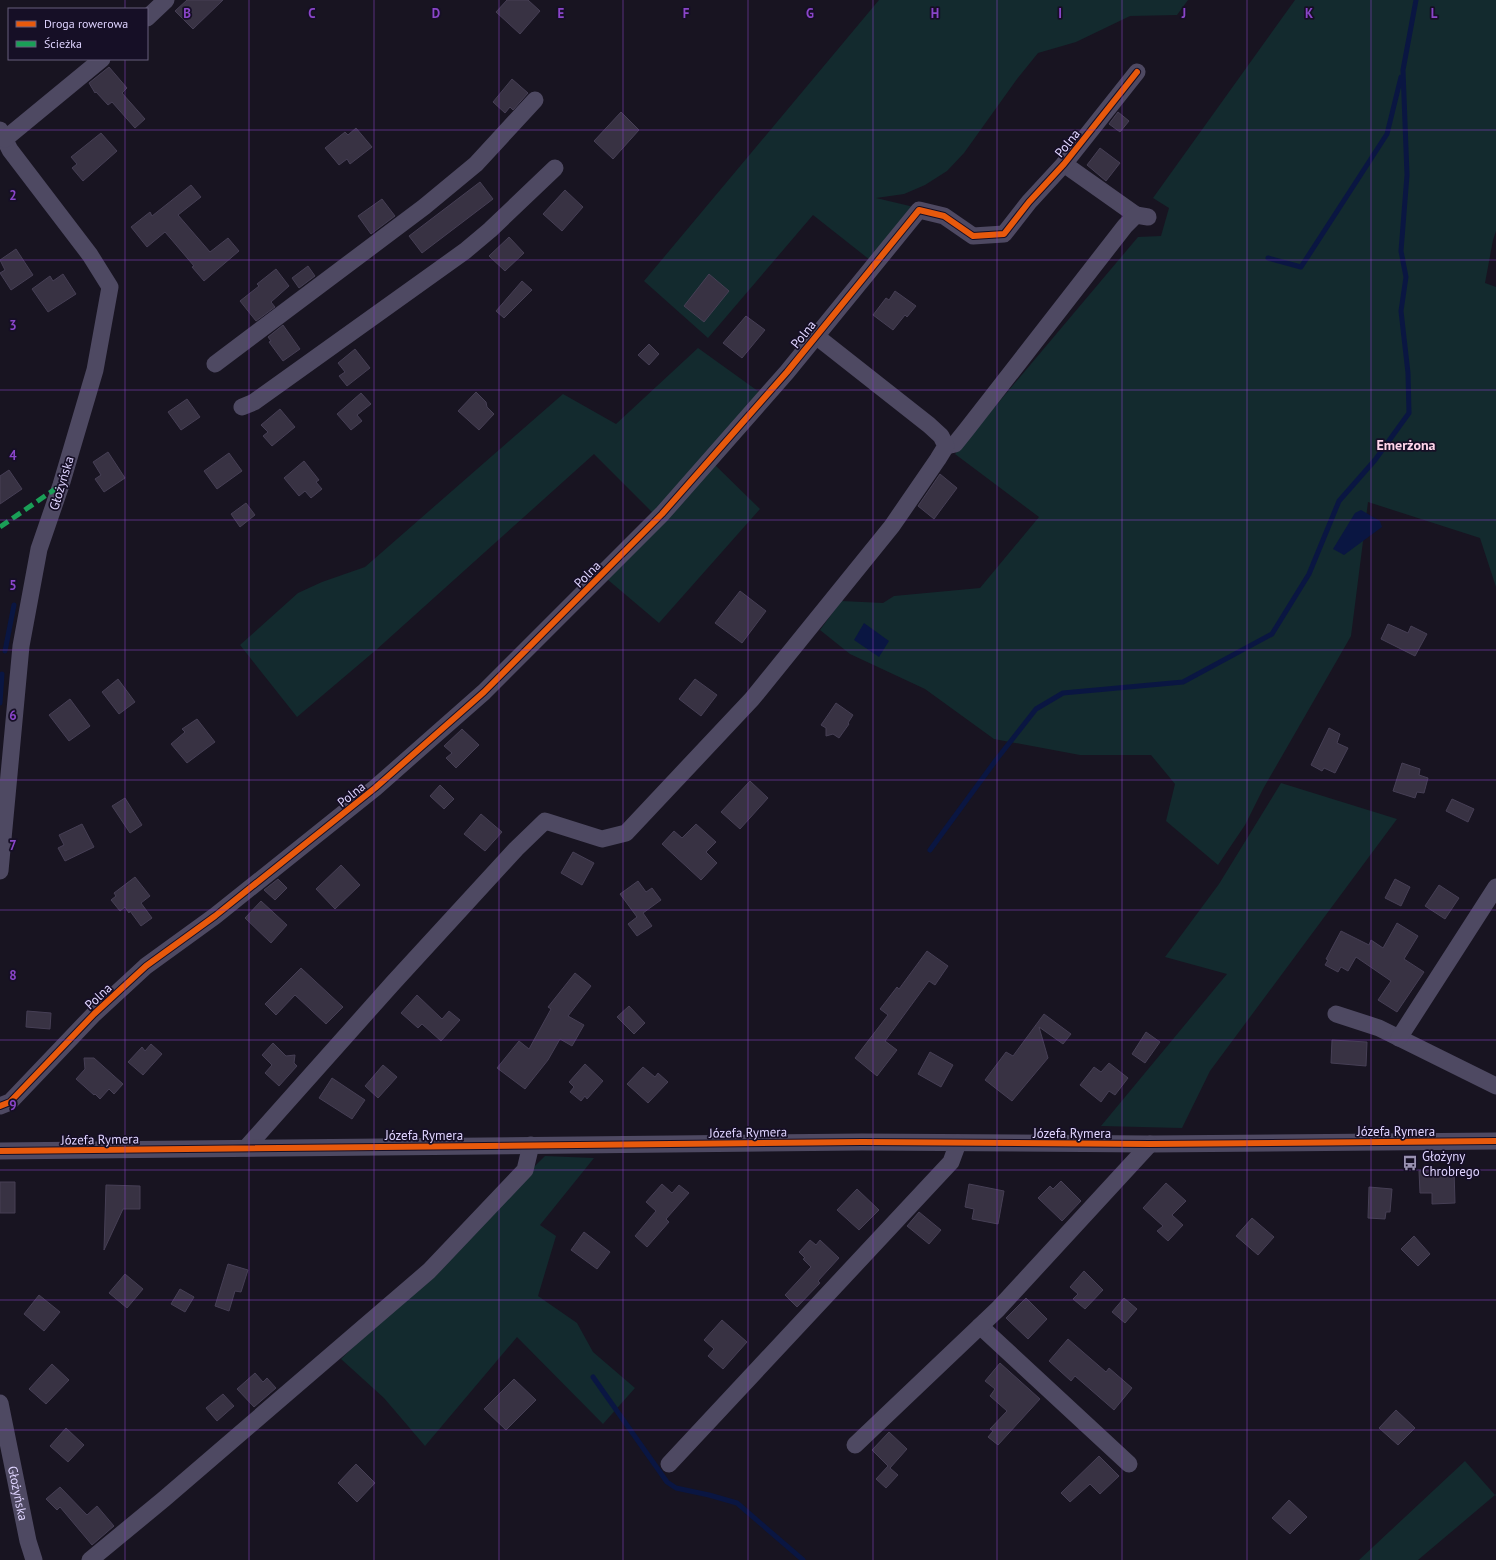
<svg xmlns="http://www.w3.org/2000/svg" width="1496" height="1560" viewBox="0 0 1496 1560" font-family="'PT Sans',sans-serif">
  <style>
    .green { fill: #132a2e }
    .water { fill: #0a1642 }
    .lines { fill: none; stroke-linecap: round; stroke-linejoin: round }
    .stream { stroke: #0a1642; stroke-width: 5 }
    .building { fill: #383243; stroke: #463f55 }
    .minor { stroke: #4e4962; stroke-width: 17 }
    .quiet { stroke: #1a9f57; stroke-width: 5; stroke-dasharray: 10 5; stroke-linecap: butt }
    .cycleway-casing { stroke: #160f26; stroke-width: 8 }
    .cycleway { stroke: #e8590c; stroke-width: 6 }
    .grid { fill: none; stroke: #8a45c9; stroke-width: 1; stroke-opacity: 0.55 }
    .labels { text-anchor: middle; stroke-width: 3.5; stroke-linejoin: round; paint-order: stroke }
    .street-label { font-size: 13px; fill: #dfd4ff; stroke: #160f26 }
    .poi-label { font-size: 13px; fill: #dfd4ff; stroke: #160f26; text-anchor: start }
    .neighbourhood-label { font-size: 14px; font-weight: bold; fill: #ffd6ea; stroke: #160f26 }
    .grid-label { font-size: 13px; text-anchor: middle; font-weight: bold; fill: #8a45c9; stroke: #160f26; stroke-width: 3.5; stroke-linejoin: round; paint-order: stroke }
  </style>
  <rect width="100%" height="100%" fill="#181421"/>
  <path class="green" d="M 879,0 L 1188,0 L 1177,15 L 1130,16 L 1076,42 L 1038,53 L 1017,79 L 964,153 L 947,171 L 925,185 L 904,194 L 876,198 L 914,207 L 870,260 L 813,215 L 708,338 L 644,281 Z
    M 1295,0 L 1496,0 L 1496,231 L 1493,240 L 1485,283 L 1496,287 L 1496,587 L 1480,538 L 1368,502 L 1351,636 L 1263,789 L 1245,825 L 1218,865 L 1166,821 L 1175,784 L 1151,755 L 1080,755 L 994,739 L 925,689 L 850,654 L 820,630 L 841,601 L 883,603 L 894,596 L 980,588 L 1039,517 L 955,454 L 1138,237 L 1161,236 L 1169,208 L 1153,198 Z
    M 698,348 L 762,394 L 653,513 L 594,454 L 376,650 L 297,717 L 240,645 L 298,593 L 322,582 L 365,567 L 563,394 L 616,424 Z
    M 713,463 L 760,509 L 659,623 L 607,579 Z
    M 1281,783 L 1397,819 L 1210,1071 L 1182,1128 L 1101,1126 L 1227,974 L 1165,957 L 1219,884 Z
    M 545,1156 L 594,1158 L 540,1225 L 556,1236 L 538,1296 L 577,1323 L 593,1352 L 635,1388 L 603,1424 L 517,1337 L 425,1446 L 384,1398 L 341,1359 Z
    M 1465,1461 L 1495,1495 L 1496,1494 L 1496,1496 L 1495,1495 L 1418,1560 L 1359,1560 Z"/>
  <path class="water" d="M 1361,510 L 1380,521 L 1382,527 L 1344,555 L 1333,549 L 1355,513 Z
    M 864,623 L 889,641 L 879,657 L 854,640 Z"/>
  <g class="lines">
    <path class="stream" d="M 1268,258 L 1301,267 L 1387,134 L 1401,77
      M 5,651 L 14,605
      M 0,703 L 2,674
      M 930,850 L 996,760 L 1036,709 L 1063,693 L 1183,682 L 1272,634 L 1309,574 L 1339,501 L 1375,460 L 1409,413 L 1408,373 L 1401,311 L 1406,277 L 1401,251 L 1407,175 L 1403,70 L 1416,0
      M 593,1377 L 667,1482 L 676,1488 L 709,1495 L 737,1503 L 803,1560"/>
  </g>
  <path class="building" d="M 187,0 L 223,0 L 193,29 L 175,11 Z
    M 507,0 L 528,0 L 540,11 L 520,34 L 496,12 Z
    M 109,67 L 127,88 L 122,93 L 145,119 L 135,128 L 112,102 L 108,105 L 96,92 L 95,93 L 89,83 Z
    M 512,79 L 528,93 L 513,110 L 510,107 L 505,113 L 493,102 Z
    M 621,112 L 639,130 L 613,159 L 594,141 Z
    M 1118,112 L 1129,121 L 1120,132 L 1109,124 Z
    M 356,128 L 372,147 L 350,164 L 347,159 L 339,165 L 325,148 L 345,132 L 348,135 Z
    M 101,133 L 117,151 L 83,181 L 72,168 L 77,164 L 71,157 Z
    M 1100,148 L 1120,163 L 1106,181 L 1087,165 Z
    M 480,182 L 493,199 L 422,253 L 409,236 Z
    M 191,185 L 201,197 L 178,215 L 210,252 L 228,238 L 239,251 L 204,281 L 192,267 L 194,266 L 165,232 L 147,247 L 131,227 L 150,212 L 152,216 Z
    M 565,190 L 583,207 L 562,231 L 543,214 Z
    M 382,199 L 395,216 L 371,234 L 358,216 Z
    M 509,237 L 524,253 L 505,271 L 489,256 Z
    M 16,249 L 33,275 L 11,290 L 0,273 L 5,270 L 0,260 Z
    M 308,266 L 315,276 L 299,288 L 292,278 Z
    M 276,269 L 289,286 L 271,302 L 275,307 L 256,321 L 240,301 L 259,286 L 257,284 Z
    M 63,274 L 76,294 L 48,312 L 32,289 L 50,276 L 53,281 Z
    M 709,274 L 729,291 L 704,322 L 684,306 Z
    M 522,281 L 532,290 L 504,318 L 496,311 Z
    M 895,291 L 916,306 L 907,317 L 905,315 L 893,330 L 873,315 L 886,298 L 889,300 Z
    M 746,316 L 765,330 L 742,358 L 723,343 Z
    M 283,325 L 300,349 L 283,361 L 269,342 L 271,341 L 268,337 Z
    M 649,344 L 659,354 L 649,365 L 638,355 Z
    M 355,349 L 370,368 L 347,386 L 339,376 L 345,372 L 338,363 Z
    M 476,392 L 486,402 L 487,407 L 494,414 L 479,430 L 458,411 Z
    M 361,393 L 371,404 L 357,415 L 362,421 L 351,430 L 337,414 Z
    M 187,399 L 200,417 L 181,430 L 168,412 Z
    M 280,409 L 295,427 L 272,446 L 263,436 L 268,432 L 261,425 Z
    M 108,452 L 125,478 L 104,492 L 95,479 L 101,475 L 93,462 Z
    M 229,453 L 242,471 L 217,489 L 204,471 Z
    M 304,461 L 319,480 L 316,482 L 322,489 L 311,498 L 305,491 L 299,496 L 284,478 Z
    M 9,470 L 22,489 L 0,504 L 0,476 Z
    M 940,474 L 957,488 L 934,519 L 918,506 Z
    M 246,503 L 255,515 L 240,527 L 231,514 Z
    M 740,591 L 766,611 L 742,643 L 715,623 Z
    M 1388,624 L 1408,633 L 1411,626 L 1427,634 L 1415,656 L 1381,639 Z
    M 118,679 L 135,702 L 119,714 L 102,692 Z
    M 695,679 L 717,695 L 701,716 L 679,699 Z
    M 70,699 L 90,726 L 69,741 L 49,715 Z
    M 836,703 L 853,715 L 848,723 L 849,724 L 839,738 L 833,734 L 826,736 L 826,728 L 821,725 Z
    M 197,719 L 215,742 L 187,763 L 171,744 L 185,732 L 182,729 Z
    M 1329,728 L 1340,734 L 1337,743 L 1348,748 L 1335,773 L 1324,768 L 1322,771 L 1311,765 Z
    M 462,729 L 479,745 L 456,768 L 446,758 L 452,753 L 444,746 Z
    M 1402,763 L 1420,769 L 1419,775 L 1428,778 L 1424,793 L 1417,792 L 1415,798 L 1393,791 Z
    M 750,781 L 768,798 L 740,829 L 721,812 Z
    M 440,785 L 454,799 L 444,809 L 430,796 Z
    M 125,798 L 142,825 L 130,833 L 112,806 Z
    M 1452,799 L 1474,809 L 1468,822 L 1446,811 Z
    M 481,814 L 502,832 L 485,851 L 464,834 Z
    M 82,824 L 94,847 L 65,861 L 58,848 L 64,845 L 59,835 Z
    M 696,824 L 716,842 L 706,852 L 717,863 L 701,880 L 662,844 L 674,831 L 682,838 Z
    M 573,852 L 594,863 L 582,885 L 561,873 Z
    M 341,865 L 360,885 L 335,909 L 316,889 Z
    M 135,877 L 150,896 L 141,903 L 152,918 L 141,926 L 130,911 L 129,913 L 125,907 L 120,911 L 111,900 L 116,896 L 114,893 Z
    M 278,879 L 287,888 L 275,900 L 264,890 Z
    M 1395,879 L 1410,887 L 1401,906 L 1385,898 Z
    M 638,881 L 646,892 L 652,888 L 661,900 L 643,913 L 652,926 L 637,936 L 628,924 L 637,917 L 620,894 Z
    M 1439,885 L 1459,898 L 1445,919 L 1425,906 Z
    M 261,901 L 287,925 L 271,943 L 245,918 Z
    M 1397,923 L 1418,936 L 1404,959 L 1424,972 L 1397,1012 L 1378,1000 L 1391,981 L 1356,957 L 1348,971 L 1341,967 L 1338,972 L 1325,965 L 1328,960 L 1326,959 L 1341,931 L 1369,945 L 1371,940 L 1383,948 Z
    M 927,951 L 948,966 L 935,985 L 929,981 L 885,1041 L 897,1050 L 877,1076 L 855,1058 L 888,1015 L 880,1009 L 897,987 L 899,989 Z
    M 301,968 L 343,1007 L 326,1024 L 295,995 L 276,1015 L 265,1004 Z
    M 575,973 L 591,986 L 568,1016 L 584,1025 L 572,1046 L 560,1039 L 548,1060 L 525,1089 L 497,1068 L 519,1041 L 529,1049 L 551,1009 L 548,1007 Z
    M 417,995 L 442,1019 L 449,1011 L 460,1020 L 441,1041 L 422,1024 L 418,1028 L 401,1013 Z
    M 629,1006 L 645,1023 L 634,1034 L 617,1017 Z
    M 27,1011 L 51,1013 L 50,1029 L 26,1027 Z
    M 1044,1014 L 1071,1034 L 1063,1044 L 1039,1027 L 1048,1058 L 1012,1101 L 985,1080 L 1006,1052 L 1013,1056 Z
    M 1146,1032 L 1160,1042 L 1145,1063 L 1132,1054 Z
    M 1332,1040 L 1367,1042 L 1366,1066 L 1331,1063 Z
    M 273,1043 L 286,1056 L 295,1055 L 294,1063 L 297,1066 L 279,1086 L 265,1073 L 272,1065 L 262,1055 Z
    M 151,1044 L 162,1054 L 143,1075 L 128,1062 L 142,1047 L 145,1051 Z
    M 930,1052 L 953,1065 L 941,1087 L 918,1074 Z
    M 84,1058 L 94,1058 L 123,1084 L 114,1094 L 109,1089 L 100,1099 L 95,1094 L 94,1095 L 76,1079 L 85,1069 Z
    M 1109,1063 L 1128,1078 L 1115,1095 L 1109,1091 L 1101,1102 L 1080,1085 L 1094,1067 L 1101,1072 Z
    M 585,1064 L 603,1081 L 587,1099 L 585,1096 L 581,1101 L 570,1092 L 574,1087 L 569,1082 Z
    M 383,1065 L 397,1077 L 378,1098 L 365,1086 Z
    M 643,1067 L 655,1077 L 658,1073 L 668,1082 L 648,1103 L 627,1084 Z
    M 332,1078 L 365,1100 L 352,1119 L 319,1098 Z
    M 1454,1170 L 1455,1203 L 1432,1204 L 1432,1193 L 1420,1193 L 1419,1171 Z
    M 1061,1181 L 1081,1201 L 1062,1221 L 1038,1198 L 1050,1186 L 1053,1189 Z
    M 0,1182 L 15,1182 L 15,1213 L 0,1213 Z
    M 1166,1183 L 1186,1201 L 1172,1215 L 1183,1225 L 1168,1241 L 1157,1231 L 1163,1226 L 1143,1208 Z
    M 662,1184 L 672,1193 L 679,1185 L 689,1193 L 666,1219 L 669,1222 L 647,1247 L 635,1236 L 656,1211 L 646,1202 Z
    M 969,1184 L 1004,1191 L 998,1224 L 972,1219 L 974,1209 L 965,1207 Z
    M 106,1185 L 140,1186 L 140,1209 L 123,1209 L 104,1250 Z
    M 1369,1187 L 1392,1189 L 1390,1212 L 1386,1212 L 1385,1219 L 1368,1218 Z
    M 857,1189 L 879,1210 L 859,1230 L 837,1210 Z
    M 919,1212 L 941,1230 L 929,1244 L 907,1226 Z
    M 1252,1218 L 1274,1237 L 1258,1255 L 1236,1236 Z
    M 584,1232 L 610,1252 L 597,1269 L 571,1250 Z
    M 1414,1236 L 1430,1254 L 1418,1266 L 1401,1249 Z
    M 810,1240 L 816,1245 L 820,1240 L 839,1258 L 818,1281 L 820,1283 L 797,1307 L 785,1295 L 811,1267 L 803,1259 L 805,1258 L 799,1252 Z
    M 228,1264 L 248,1270 L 241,1292 L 235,1291 L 229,1311 L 215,1306 Z
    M 1084,1271 L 1103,1290 L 1085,1309 L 1073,1299 L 1078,1294 L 1070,1287 Z
    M 125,1274 L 143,1289 L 127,1308 L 109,1293 Z
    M 180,1289 L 194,1297 L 185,1312 L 171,1304 Z
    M 39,1295 L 60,1312 L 44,1331 L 24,1314 Z
    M 1026,1298 L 1047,1319 L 1028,1339 L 1006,1318 Z
    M 1124,1298 L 1137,1309 L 1125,1323 L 1112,1312 Z
    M 722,1320 L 747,1342 L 723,1369 L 708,1356 L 714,1349 L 704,1340 Z
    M 1068,1339 L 1106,1372 L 1109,1368 L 1132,1388 L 1114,1410 L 1075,1376 L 1071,1381 L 1049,1361 Z
    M 1000,1363 L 1040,1399 L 998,1445 L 988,1437 L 993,1431 L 990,1429 L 1007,1411 L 990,1396 L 995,1389 L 985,1381 Z
    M 52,1364 L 69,1380 L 46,1404 L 29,1389 Z
    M 255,1373 L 263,1382 L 267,1378 L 276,1388 L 254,1407 L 237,1389 Z
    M 514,1379 L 536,1400 L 506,1430 L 484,1409 Z
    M 223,1394 L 234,1406 L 217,1421 L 206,1408 Z
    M 1396,1410 L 1415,1428 L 1398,1445 L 1379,1428 Z
    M 66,1428 L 84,1445 L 68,1462 L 50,1446 Z
    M 889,1432 L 907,1449 L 890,1468 L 898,1475 L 886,1488 L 876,1479 L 888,1466 L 872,1450 Z
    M 1099,1456 L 1119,1476 L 1100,1494 L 1090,1484 L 1070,1502 L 1061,1493 Z
    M 356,1464 L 375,1483 L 357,1502 L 338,1483 Z
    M 60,1487 L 87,1515 L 97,1506 L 114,1526 L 92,1545 L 60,1507 L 57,1510 L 46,1499 Z
    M 1289,1500 L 1307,1517 L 1290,1534 L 1272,1518 Z"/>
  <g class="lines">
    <g class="minor">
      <path d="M 147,18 L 166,0"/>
      <path d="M 0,130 L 10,150 L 90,255 L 110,287 L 95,370 L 61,485 L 39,549 L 21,646 L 0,871"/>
      <path d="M 5,139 L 102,59"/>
      <path d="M 1064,164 L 1136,215"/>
      <path d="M 215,364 L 424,207 L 476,164 L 535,100"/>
      <path d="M 242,407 L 254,402 L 465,251 L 490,230 L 555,168"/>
      <path d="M 946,446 L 955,444 L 967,429 L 1125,226 L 1136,215 L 1148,217"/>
      <path d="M 1336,1014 L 1379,1028 L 1496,1086"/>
      <path d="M 1399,1038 L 1496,887"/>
      <path d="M 0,1106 L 10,1102 L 94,1014 L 146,966 L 215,916 L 375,788 L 484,692 L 662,514 L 787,372 L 919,210 L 944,216 L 973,236 L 1004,234 L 1029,202 L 1064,164 L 1137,72"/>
      <path d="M 246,1148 L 393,983 L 516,849 L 545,821 L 602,839 L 626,833 L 752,699 L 892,526 L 938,459 L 946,446 L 941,436 L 929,425 L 816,336"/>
      <path d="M 0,1151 L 862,1142 L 1150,1144 L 1496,1141"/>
      <path d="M 980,1326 L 1129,1464"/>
      <path id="s1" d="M 0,1403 L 28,1541 L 34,1560"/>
      <path d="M 855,1445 L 998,1309 L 1150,1144"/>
      <path d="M 669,1464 L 951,1162 L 958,1143"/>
      <path d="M 90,1560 L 164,1499 L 429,1271 L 525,1170 L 531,1145"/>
    </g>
    <path class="quiet" d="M 0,527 L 61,485"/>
    <g class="cycleway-casing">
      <path id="cycleway" d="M 0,1106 L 10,1102 L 94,1014 L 146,966 L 215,916 L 375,788 L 484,692 L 662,514 L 787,372 L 919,210 L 944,216 L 973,236 L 1004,234 L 1029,202 L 1064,164 L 1137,72
        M 0,1151 L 862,1142 L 1150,1144 L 1496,1141"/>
    </g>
    <use href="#cycleway" class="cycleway"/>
  </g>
  <path class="grid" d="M 125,0 L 125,9M 249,0 L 249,1560M 374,0 L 374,1560M 499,0 L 499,1560M 623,0 L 623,1560M 748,0 L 748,1560M 873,0 L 873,1560M 997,0 L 997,1560M 1122,0 L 1122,1560M 1247,0 L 1247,1560M 1371,0 L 1371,1560M 125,59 L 125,1560M 0,130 L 1496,130M 0,260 L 1496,260M 0,390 L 1496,390M 0,520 L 1496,520M 0,650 L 1496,650M 0,780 L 1496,780M 0,910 L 1496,910M 0,1040 L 1496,1040M 0,1170 L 1496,1170M 0,1300 L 1496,1300M 0,1430 L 1496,1430"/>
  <defs>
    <g id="bus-bare" transform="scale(1.2)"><path d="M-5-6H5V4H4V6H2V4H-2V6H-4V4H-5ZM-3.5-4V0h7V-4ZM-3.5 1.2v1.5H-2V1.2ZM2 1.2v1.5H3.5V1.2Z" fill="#9991b1" stroke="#160f26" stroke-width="2.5" paint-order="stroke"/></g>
  </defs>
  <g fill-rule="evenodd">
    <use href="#bus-bare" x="1410" y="1163"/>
  </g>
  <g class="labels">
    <g class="street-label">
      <text transform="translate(1067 143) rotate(-51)" y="5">Polna</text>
      <text transform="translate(803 334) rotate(-51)" y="5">Polna</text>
      <text transform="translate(61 483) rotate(-73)" y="5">Głożyńska</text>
      <text transform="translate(587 574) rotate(-45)" y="5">Polna</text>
      <text transform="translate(351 794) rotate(-39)" y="5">Polna</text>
      <text transform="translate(98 996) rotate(-43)" y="5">Polna</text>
      <text x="1396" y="1136">Józefa Rymera</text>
      <text transform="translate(748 1132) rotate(-1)" y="5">Józefa Rymera</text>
      <text x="1072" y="1138">Józefa Rymera</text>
      <text x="424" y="1140">Józefa Rymera</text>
      <text transform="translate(100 1139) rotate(-1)" y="5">Józefa Rymera</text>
      <text dy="5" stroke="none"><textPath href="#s1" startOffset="92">Głożyńska</textPath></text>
    </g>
    <g class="poi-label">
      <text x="1422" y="1161">Głożyny<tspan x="1422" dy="15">Chrobrego</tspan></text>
    </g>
    <g class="neighbourhood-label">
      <text x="1406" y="450">Emerżona</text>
    </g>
  </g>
  <g class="grid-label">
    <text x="187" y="18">B</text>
    <text x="312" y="18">C</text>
    <text x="436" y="18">D</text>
    <text x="561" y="18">E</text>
    <text x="686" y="18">F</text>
    <text x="810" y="18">G</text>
    <text x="935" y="18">H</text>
    <text x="1060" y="18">I</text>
    <text x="1184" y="18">J</text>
    <text x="1309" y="18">K</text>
    <text x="1434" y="18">L</text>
    <text x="13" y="200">2</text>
    <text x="13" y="330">3</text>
    <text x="13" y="460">4</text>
    <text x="13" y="590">5</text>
    <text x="13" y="720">6</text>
    <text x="13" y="850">7</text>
    <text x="13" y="980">8</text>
    <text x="13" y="1110">9</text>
  </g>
  <rect x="8" y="8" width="140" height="52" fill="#160f26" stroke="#665e7d"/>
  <rect x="16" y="21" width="20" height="6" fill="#e8590c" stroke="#665e7d"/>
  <text x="44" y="28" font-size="12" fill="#dfd4ff">Droga rowerowa</text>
  <rect x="16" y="41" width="20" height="6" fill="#1a9f57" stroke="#665e7d"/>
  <text x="44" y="48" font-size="12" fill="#dfd4ff">Ścieżka</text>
</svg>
